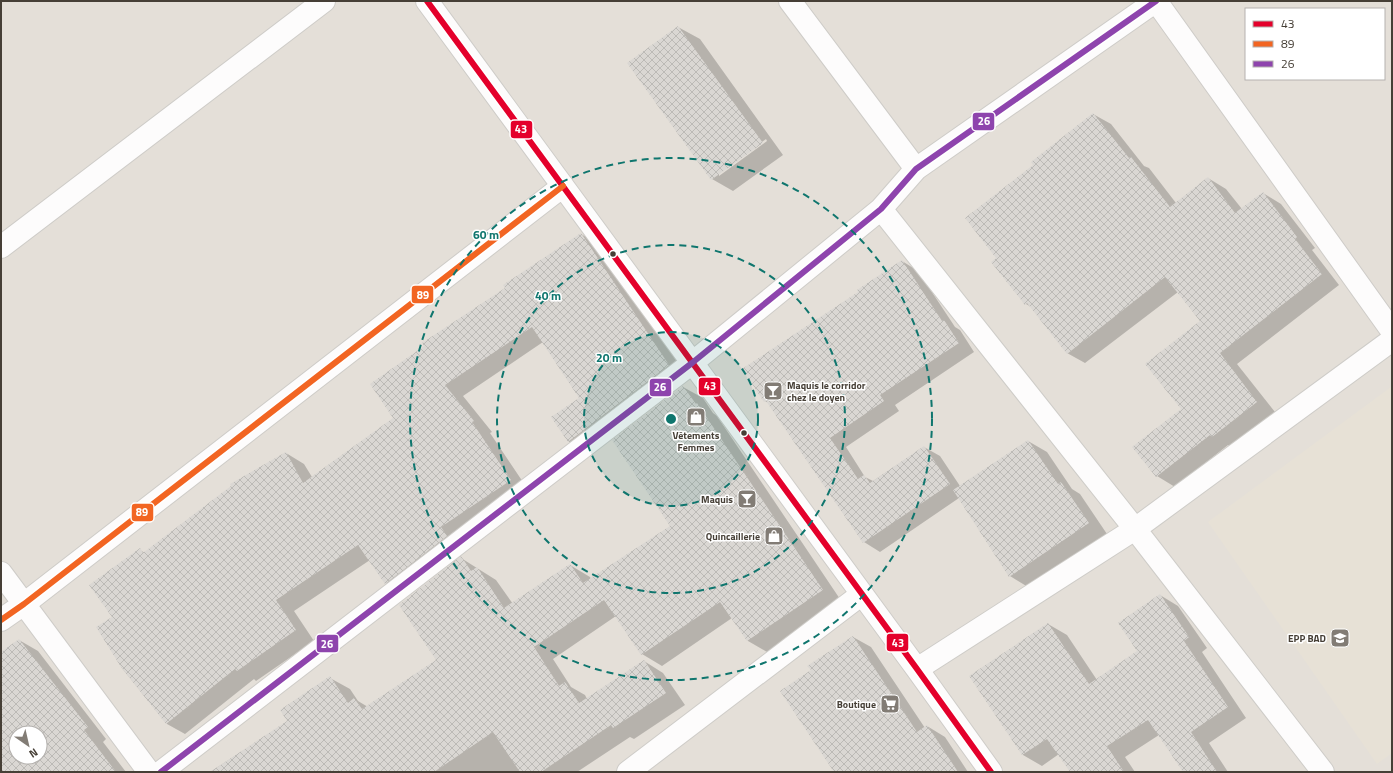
<svg xmlns="http://www.w3.org/2000/svg" width="1393" height="773" viewBox="0 0 1393 773" font-family="'Titillium Web',sans-serif">
  <style>
    .residential { fill: #e4dfd8; fill-rule: evenodd }
    .education { fill: #e7e1d6 }
    .shadow { fill: #0003; fill-rule: evenodd }
    .building { fill: url(#building-cross-hatch); fill-rule: evenodd }
    .lines { fill: none; stroke-linecap: round; stroke-linejoin: round }
    .minor-casing { stroke: #ceccc8; stroke-width: 24 }
    .minor { stroke: #fdfcfc; stroke-width: 22 }
    .bus-1-casing { stroke: #fff; stroke-width: 9 }
    .bus-2-casing { stroke: #fff; stroke-width: 9 }
    .bus-3-casing { stroke: #fff; stroke-width: 9 }
    .bus-1 { stroke: #e4002b; stroke-width: 6 }
    .bus-2 { stroke: #f26522; stroke-width: 6 }
    .bus-3 { stroke: #8e44ad; stroke-width: 6 }
    .ring { fill: none; stroke: #0f766e; stroke-width: 2; stroke-dasharray: 7 5 }
    .bus-dot { fill: #463f36; stroke: #fff; stroke-width: 1.5 }
    .labels { text-anchor: middle; stroke-width: 3; stroke-linejoin: round; paint-order: stroke }
    .poi-label { font-size: 10px; font-weight: bold; fill: #463f36; stroke: #fff; text-anchor: end }
    .centre { fill: #0f766e; stroke: #fff; stroke-width: 2 }
    .ring-label { font-size: 12px; text-anchor: middle; font-weight: bold; fill: #0f766e; stroke: #fff; stroke-width: 3; stroke-linejoin: round; paint-order: stroke }
    .line-badge { stroke: #fff; stroke-width: 1.5 }
    .badge-label { font-size: 11px; text-anchor: middle; font-weight: bold; fill: #fff }
  </style>
  <defs>
    <pattern id="building-cross-hatch" width="8" height="8" patternUnits="userSpaceOnUse"><rect width="8" height="8" fill="#dad7d3"/><path d="M0 0l8 8M0 8l8-8" fill="none" stroke="#bcbab6"/></pattern>
  </defs>
  <rect width="100%" height="100%" fill="#f0eeea"/>
  <path class="residential" d="M 1,1 L 1392,1 L 1392,772 L 1,772 ZM 1246,9 L 1384,9 L 1384,79 L 1246,79 ZM 16,733 L 40,733 L 40,757 L 16,757 Z"/>
  <path class="education" d="M 1391,387 L 1392,753 L 1377,764 L 1208,522 Z"/>
  <path class="shadow" d="M 678,27 L 700,39 L 783,155 L 733,191 L 712,179 ZM 766,139 L 767,141 L 719,176 L 719,173 Z
    M 1093,114 L 1111,124 L 1144,166 L 1149,168 L 1176,203 L 1208,178 L 1226,189 L 1242,209 L 1263,193 L 1281,204 L 1315,248 L 1312,250 L 1339,285 L 1237,364 L 1275,412 L 1231,447 L 1228,445 L 1175,487 L 1157,476 L 1182,410 L 1201,322 L 1178,292 L 1085,363 L 1067,353 L 1033,308 L 1026,304 L 997,258 L 1035,165 Z
    M 581,234 L 599,245 L 687,376 L 588,452 L 569,442 L 553,417 L 581,398 L 543,342 L 463,396 L 492,432 L 490,433 L 529,491 L 404,594 L 386,583 L 370,560 L 294,611 L 314,641 L 256,681 L 254,679 L 185,734 L 167,724 L 121,667 L 113,618 L 140,550 L 145,553 L 286,453 L 304,464 L 312,477 L 395,418 L 507,288 Z
    M 902,261 L 918,271 L 955,327 L 960,330 L 974,352 L 895,405 L 899,411 L 846,447 L 865,477 L 873,481 L 924,447 L 940,456 L 960,486 L 1028,441 L 1047,452 L 1072,489 L 1080,494 L 1107,534 L 1028,587 L 1010,576 L 959,498 L 880,552 L 864,542 L 770,404 L 765,401 L 860,292 Z
    M 683,387 L 703,398 L 713,413 L 717,416 L 842,602 L 767,652 L 748,641 L 732,618 L 662,666 L 642,654 L 616,616 L 553,659 L 571,687 L 585,695 L 587,699 L 644,661 L 663,673 L 685,705 L 634,739 L 630,737 L 577,772 L 210,772 L 289,721 L 330,678 L 350,689 L 358,701 L 368,707 L 437,660 L 461,558 L 496,580 L 513,604 L 570,565 L 590,577 L 591,579 L 671,526 Z
    M 1160,595 L 1178,606 L 1207,648 L 1202,652 L 1246,718 L 1209,743 L 1228,772 L 1184,772 L 1159,735 L 1125,757 L 1135,772 L 1071,772 L 1059,754 L 1042,766 L 1023,755 L 970,676 L 1048,624 L 1067,635 L 1097,680 L 1138,652 Z
    M 853,637 L 871,647 L 925,728 L 927,726 L 945,737 L 968,772 L 832,772 L 834,771 L 812,671 Z
    M 19,640 L 38,651 L 106,739 L 103,742 L 126,772 L 1,772 L 1,653 ZM 16,733 L 40,733 L 40,757 L 16,757 Z"/>
  <path class="building" d="M 678,26 L 763,143 L 711,180 L 627,63 Z
    M 1093,113 L 1129,158 L 1131,157 L 1170,207 L 1208,177 L 1235,213 L 1263,192 L 1297,237 L 1295,239 L 1322,274 L 1220,353 L 1257,402 L 1212,437 L 1210,435 L 1156,477 L 1132,447 L 1181,409 L 1145,364 L 1200,321 L 1165,277 L 1067,354 L 1027,303 L 1025,305 L 991,262 L 996,258 L 965,218 L 1033,165 L 1031,162 Z
    M 581,233 L 669,365 L 568,442 L 551,417 L 579,398 L 532,327 L 445,385 L 474,421 L 472,422 L 511,480 L 441,527 L 447,536 L 385,584 L 358,545 L 276,600 L 296,630 L 237,671 L 235,669 L 166,724 L 121,667 L 96,627 L 112,617 L 89,585 L 140,548 L 143,553 L 231,486 L 230,484 L 286,452 L 303,483 L 393,418 L 370,384 L 424,346 L 422,343 L 505,288 L 503,285 Z
    M 902,260 L 942,321 L 944,320 L 959,343 L 880,395 L 884,401 L 830,438 L 858,479 L 864,475 L 870,483 L 924,446 L 950,484 L 863,543 L 766,401 L 764,402 L 742,369 L 858,292 L 857,290 Z
    M 683,386 L 696,404 L 697,403 L 823,590 L 747,641 L 720,602 L 641,655 L 604,600 L 534,647 L 559,686 L 565,682 L 579,703 L 644,660 L 666,693 L 613,728 L 611,725 L 541,772 L 520,772 L 493,732 L 434,772 L 210,772 L 287,721 L 280,710 L 330,676 L 348,703 L 354,698 L 362,709 L 436,660 L 399,605 L 461,556 L 471,571 L 477,567 L 504,608 L 570,564 L 583,583 L 670,526 L 612,440 Z
    M 1028,440 L 1058,484 L 1061,482 L 1089,523 L 1009,577 L 953,490 Z
    M 1160,594 L 1189,637 L 1184,641 L 1228,707 L 1191,732 L 1217,772 L 1183,772 L 1148,720 L 1107,746 L 1124,772 L 1070,772 L 1047,739 L 1022,755 L 969,676 L 1048,623 L 1089,684 L 1137,651 L 1118,623 Z
    M 853,636 L 917,732 L 927,725 L 958,772 L 834,772 L 780,691 L 811,670 L 807,666 Z
    M 19,639 L 88,727 L 84,730 L 116,772 L 1,772 L 1,652 ZM 16,733 L 40,733 L 40,757 L 16,757 Z"/>
  <g class="lines">
    <g class="minor-casing">
      <path id="minor" d="M 427,1 L 917,669 L 991,772
        M 790,1 L 916,169
        M 1156,1 L 1392,331
        M 881,209 L 1135,529 L 1323,772
        M 1,247 L 324,1
        M 1,573 L 149,772
        M 1,620 L 24,604 L 563,186
        M 917,669 L 1135,529 L 1392,340
        M 161,772 L 692,363 L 881,209 L 916,169 L 1156,1
        M 628,772 L 862,594"/>
    </g>
    <use href="#minor" class="minor"/>
    <g class="bus-1-casing">
      <path id="bus-1" d="M 427,1 L 917,669 L 991,772"/>
    </g>
    <g class="bus-2-casing">
      <path id="bus-2" d="M 1,620 L 24,604 L 563,186"/>
    </g>
    <g class="bus-3-casing">
      <path id="bus-3" d="M 161,772 L 692,363 L 881,209 L 916,169 L 1156,1"/>
    </g>
    <use href="#bus-1" class="bus-1"/>
    <use href="#bus-2" class="bus-2"/>
    <use href="#bus-3" class="bus-3"/>
  </g>
  <circle cx="671" cy="419" r="87" fill="#0f766e" fill-opacity=".12"/>
  <g class="ring">
    <circle cx="671" cy="419" r="87"/>
    <circle cx="671" cy="419" r="174"/>
    <circle cx="671" cy="419" r="261"/>
  </g>
  <defs>
    <g id="bar-square" transform="scale(1)"><rect x="-9" y="-9" width="18" height="18" rx="4" fill="#827c75" stroke="#fff"/><path d="M-6-5H6L.8 .8V4.5H3.5V6h-7V4.5H-.8V.8Z" fill="#fff"/></g>
    <g id="shop-square" transform="scale(1)"><rect x="-9" y="-9" width="18" height="18" rx="4" fill="#827c75" stroke="#fff"/><path d="M-5-2.5h2.3a2.7 3.5 0 0 1 5.4 0H5L5.5 6h-11ZM-1.5-2.5h3a1.5 2.3 0 0 0-3 0Z" fill="#fff"/></g>
    <g id="school-square" transform="scale(1)"><rect x="-9" y="-9" width="18" height="18" rx="4" fill="#827c75" stroke="#fff"/><path d="M0-5L7-2L0 1L-7-2ZM-4 1L0 2.5L4 1V4Q0 6-4 4Z" fill="#fff"/></g>
    <g id="supermarket-square" transform="scale(1)"><rect x="-9" y="-9" width="18" height="18" rx="4" fill="#827c75" stroke="#fff"/><path d="M-6-5.5h2.5l.6 2H6L4.5 2H-2.5L-4.4-4H-6ZM-1.5 3.2a1.3 1.3 0 1 0 .1 0ZM3 3.2a1.3 1.3 0 1 0 .1 0Z" fill="#fff"/></g>
  </defs>
  <g fill-rule="evenodd">
    <use href="#bar-square" x="773" y="391"/>
    <use href="#shop-square" x="696" y="417"/>
    <use href="#bar-square" x="747" y="499"/>
    <use href="#shop-square" x="774" y="536"/>
    <use href="#school-square" x="1340" y="638"/>
    <use href="#supermarket-square" x="890" y="704"/>
  </g>
  <g class="bus-dot">
    <circle cx="613" cy="254" r="3.5"/>
    <circle cx="744" cy="433" r="3.5"/>
  </g>
  <g class="labels">
    <g class="poi-label">
      <text x="787" y="389" text-anchor="start">Maquis le corridor<tspan x="787" dy="12">chez le doyen</tspan></text>
      <text x="696" y="439" text-anchor="middle">Vêtements<tspan x="696" dy="12">Femmes</tspan></text>
      <text x="733" y="503">Maquis</text>
      <text x="760" y="540">Quincaillerie</text>
      <text x="1326" y="642">EPP BAD</text>
      <text x="876" y="708">Boutique</text>
    </g>
  </g>
  <circle cx="671" cy="419" r="6" class="centre"/>
  <g class="ring-label">
    <text x="486" y="239">60 m</text>
    <text x="548" y="300">40 m</text>
    <text x="609" y="362">20 m</text>
  </g>
  <g class="line-badge">
    <rect x="972" y="112" width="23" height="19" rx="4" fill="#8e44ad"/>
    <rect x="510" y="120" width="23" height="19" rx="4" fill="#e4002b"/>
    <rect x="411" y="285" width="23" height="19" rx="4" fill="#f26522"/>
    <rect x="698" y="377" width="23" height="19" rx="4" fill="#e4002b"/>
    <rect x="649" y="378" width="23" height="19" rx="4" fill="#8e44ad"/>
    <rect x="131" y="503" width="23" height="19" rx="4" fill="#f26522"/>
    <rect x="886" y="633" width="23" height="19" rx="4" fill="#e4002b"/>
    <rect x="316" y="634" width="23" height="19" rx="4" fill="#8e44ad"/>
  </g>
  <g class="badge-label">
    <text x="984" y="125">26</text>
    <text x="521" y="133">43</text>
    <text x="423" y="299">89</text>
    <text x="710" y="390">43</text>
    <text x="660" y="391">26</text>
    <text x="142" y="516">89</text>
    <text x="898" y="647">43</text>
    <text x="327" y="648">26</text>
  </g>
  <rect width="1393" height="773" fill="none" stroke="#463f36" stroke-width="4"/>
  <rect x="1245" y="8" width="140" height="72" fill="#ffffff" stroke="#b5b2af"/>
  <rect x="1253" y="21" width="20" height="6" fill="#e4002b" stroke="#b5b2af"/>
  <text x="1281" y="28" font-size="12" fill="#463f36">43</text>
  <rect x="1253" y="41" width="20" height="6" fill="#f26522" stroke="#b5b2af"/>
  <text x="1281" y="48" font-size="12" fill="#463f36">89</text>
  <rect x="1253" y="61" width="20" height="6" fill="#8e44ad" stroke="#b5b2af"/>
  <text x="1281" y="68" font-size="12" fill="#463f36">26</text>
  <g transform="translate(28 745) rotate(146)"><circle r="19" fill="#ffffff" stroke="#b5b2af"/>
  <path d="M0-3L7 15L0 10L-7 15Z" fill="#827c75"/>
  <text y="-6" font-size="11" font-weight="bold" text-anchor="middle" fill="#463f36">N</text>
  </g>
</svg>
